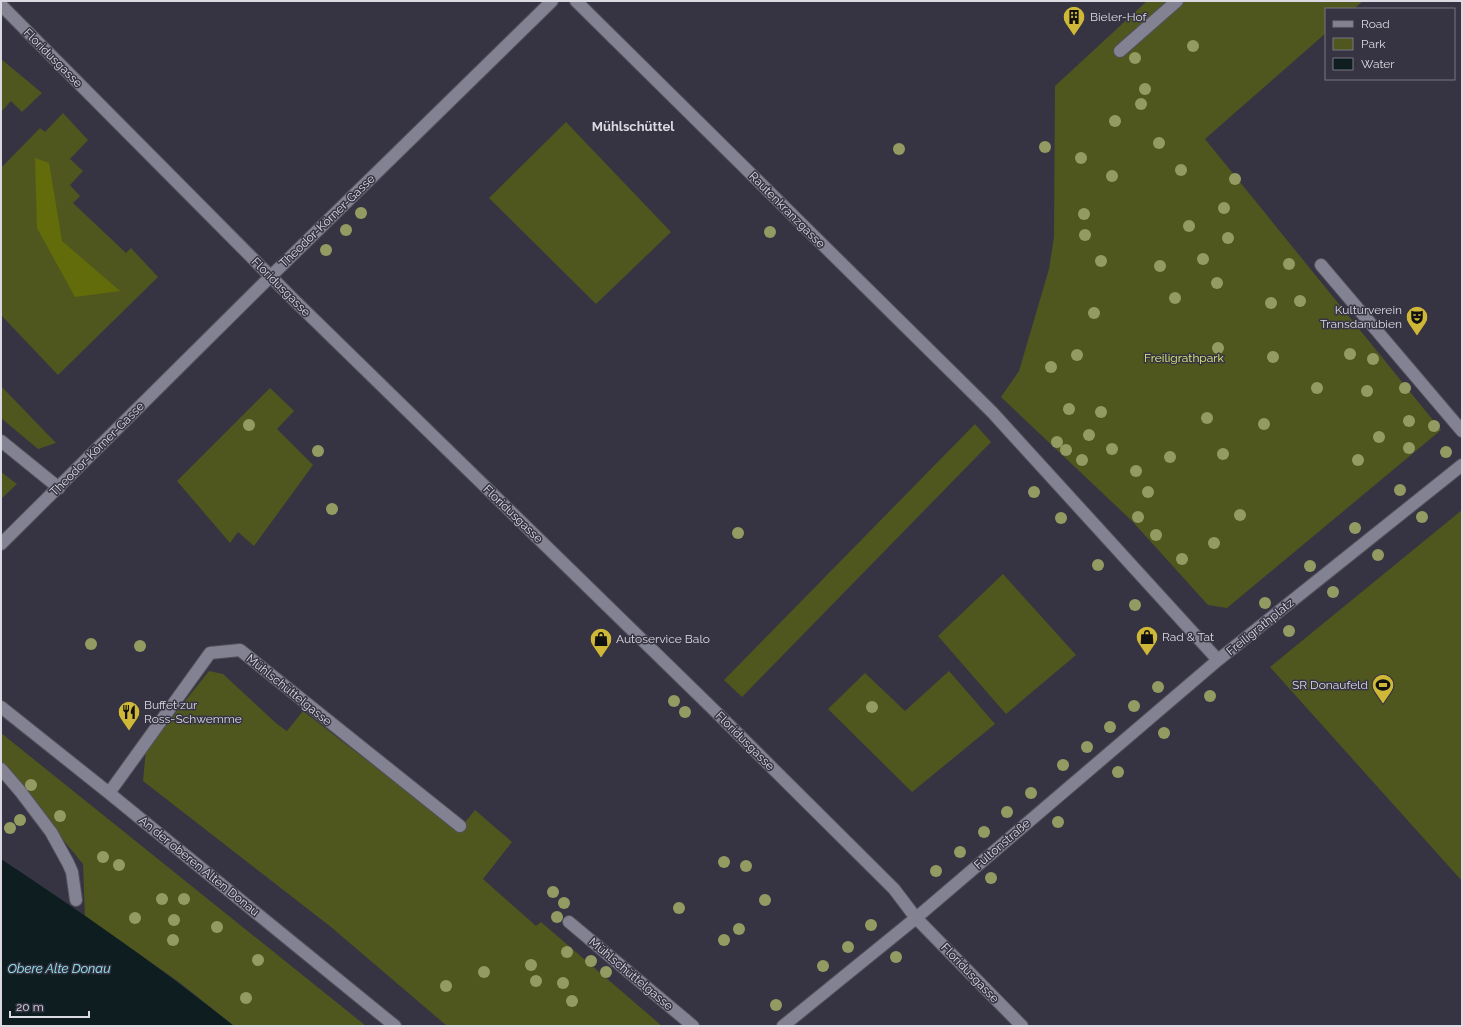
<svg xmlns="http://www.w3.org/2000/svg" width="1463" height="1027" viewBox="0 0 1463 1027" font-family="Raleway,sans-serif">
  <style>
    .green { fill: #4f571e }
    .forest { fill: #626c0a }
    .water { fill: #0e1e20 }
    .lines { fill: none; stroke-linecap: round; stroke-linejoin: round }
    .minor-casing { stroke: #52515c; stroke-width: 14 }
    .minor { stroke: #838292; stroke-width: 12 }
    .tree { fill: #939b62 }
    .labels { text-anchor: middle; stroke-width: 3; stroke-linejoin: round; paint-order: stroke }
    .poi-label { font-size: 12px; fill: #dbdae3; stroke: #363442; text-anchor: start }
    .street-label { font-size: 12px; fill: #dbdae3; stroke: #363442 }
    .park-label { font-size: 12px; fill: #dff07d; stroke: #363442 }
    .neighbourhood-label { font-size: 13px; font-weight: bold; fill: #dbdae3; stroke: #363442 }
    .water-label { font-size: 13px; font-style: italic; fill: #96edf9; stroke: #363442 }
  </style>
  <rect width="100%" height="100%" fill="#363442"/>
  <path class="green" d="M 1147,1 L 1363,1 L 1354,9 L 1326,9 L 1326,33 L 1205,139 L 1441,430 L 1227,608 L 1208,605 L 1132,521 L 1001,397 L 1019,371 L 1049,269 L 1054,237 L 1055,86 Z
    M 1,59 L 42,93 L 22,112 L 11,101 L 1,112 Z
    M 63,113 L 88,140 L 70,159 L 83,171 L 70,185 L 80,196 L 73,203 L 126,253 L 131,248 L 158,277 L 58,375 L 1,315 L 1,168 L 40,128 L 45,132 Z
    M 566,122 L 671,232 L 596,304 L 489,198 Z
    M 1,386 L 56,443 L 38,449 L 1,418 Z
    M 270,388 L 294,411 L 277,429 L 313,465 L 254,546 L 238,532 L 230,543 L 177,481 Z
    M 975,424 L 991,442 L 742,697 L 724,680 Z
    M 1,472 L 17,484 L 1,499 Z
    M 1462,510 L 1462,881 L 1270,667 Z
    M 1003,574 L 1076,655 L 1006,714 L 938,636 Z
    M 209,671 L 223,674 L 277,724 L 287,731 L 303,711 L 458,831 L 475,810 L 512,842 L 483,879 L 536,926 L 541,922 L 662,1026 L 447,1026 L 331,927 L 143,781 L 146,750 Z
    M 949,671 L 995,724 L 912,792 L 828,709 L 865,673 L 905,711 Z
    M 1,733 L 366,1026 L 234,1026 L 179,982 L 85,917 L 83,864 L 1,764 Z"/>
  <path class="forest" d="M 35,158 L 49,163 L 62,241 L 120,291 L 75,297 L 37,228 Z"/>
  <path class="water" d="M 1,859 C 81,912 159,966 234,1026 L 1,1026 Z"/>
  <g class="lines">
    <g class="minor-casing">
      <path id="minor" d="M 576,1 L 992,412 L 1218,660
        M 1,5 L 294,300 L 716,712 L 894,889 L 916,918 L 1022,1026
        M 1120,51 L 1177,1
        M 1321,265 L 1462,431
        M 1,441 L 59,488
        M 1,544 L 270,277 L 552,1
        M 1,707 L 109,793 L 395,1026
        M 1,769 L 20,791 L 51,832 L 68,863 L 72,872 L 76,900
        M 109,793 L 210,653 L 240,650 L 460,826
        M 569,922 L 693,1026
        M 783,1026 L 916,918 L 1218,660 L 1462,465"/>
    </g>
    <use href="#minor" class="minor"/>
  </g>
  <g class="tree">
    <circle cx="1193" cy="46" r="6"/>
    <circle cx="1135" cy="58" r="6"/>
    <circle cx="1145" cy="89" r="6"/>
    <circle cx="1141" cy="104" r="6"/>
    <circle cx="1115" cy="121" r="6"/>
    <circle cx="1159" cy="143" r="6"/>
    <circle cx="1045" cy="147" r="6"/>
    <circle cx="899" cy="149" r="6"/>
    <circle cx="1081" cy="158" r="6"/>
    <circle cx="1181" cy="170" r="6"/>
    <circle cx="1112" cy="176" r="6"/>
    <circle cx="1235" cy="179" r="6"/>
    <circle cx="1224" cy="208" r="6"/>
    <circle cx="361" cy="213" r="6"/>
    <circle cx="1084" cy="214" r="6"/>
    <circle cx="1189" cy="226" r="6"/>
    <circle cx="346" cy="230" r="6"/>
    <circle cx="770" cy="232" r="6"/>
    <circle cx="1085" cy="235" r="6"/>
    <circle cx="1228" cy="238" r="6"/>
    <circle cx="326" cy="250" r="6"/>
    <circle cx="1203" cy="259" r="6"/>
    <circle cx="1101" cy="261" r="6"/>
    <circle cx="1289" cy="264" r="6"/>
    <circle cx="1160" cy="266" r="6"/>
    <circle cx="1217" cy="283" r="6"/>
    <circle cx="1175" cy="298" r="6"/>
    <circle cx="1300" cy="301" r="6"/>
    <circle cx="1271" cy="303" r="6"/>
    <circle cx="1094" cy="313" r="6"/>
    <circle cx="1218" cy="348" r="6"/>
    <circle cx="1350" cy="354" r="6"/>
    <circle cx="1077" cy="355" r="6"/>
    <circle cx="1273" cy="357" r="6"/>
    <circle cx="1373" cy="359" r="6"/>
    <circle cx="1051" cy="367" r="6"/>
    <circle cx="1317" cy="388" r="6"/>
    <circle cx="1405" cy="388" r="6"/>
    <circle cx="1367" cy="391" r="6"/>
    <circle cx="1069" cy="409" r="6"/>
    <circle cx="1101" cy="412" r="6"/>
    <circle cx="1207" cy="418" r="6"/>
    <circle cx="1409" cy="421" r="6"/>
    <circle cx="1264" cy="424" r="6"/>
    <circle cx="249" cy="425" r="6"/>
    <circle cx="1434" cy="426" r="6"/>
    <circle cx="1089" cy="435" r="6"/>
    <circle cx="1379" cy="437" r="6"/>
    <circle cx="1057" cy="442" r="6"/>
    <circle cx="1409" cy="448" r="6"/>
    <circle cx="1112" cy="449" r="6"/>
    <circle cx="1066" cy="450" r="6"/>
    <circle cx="318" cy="451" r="6"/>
    <circle cx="1446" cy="452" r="6"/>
    <circle cx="1223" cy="454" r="6"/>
    <circle cx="1170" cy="457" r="6"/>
    <circle cx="1082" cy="460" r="6"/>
    <circle cx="1358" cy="460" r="6"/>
    <circle cx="1136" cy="471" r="6"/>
    <circle cx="1400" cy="490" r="6"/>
    <circle cx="1034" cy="492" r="6"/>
    <circle cx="1148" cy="492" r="6"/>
    <circle cx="332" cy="509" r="6"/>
    <circle cx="1240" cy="515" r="6"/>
    <circle cx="1138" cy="517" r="6"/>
    <circle cx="1422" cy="517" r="6"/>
    <circle cx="1061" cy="518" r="6"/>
    <circle cx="1355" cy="528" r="6"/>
    <circle cx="738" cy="533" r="6"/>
    <circle cx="1156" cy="535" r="6"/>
    <circle cx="1214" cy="543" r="6"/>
    <circle cx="1378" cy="555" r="6"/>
    <circle cx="1182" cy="559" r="6"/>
    <circle cx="1098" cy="565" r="6"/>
    <circle cx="1310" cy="566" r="6"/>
    <circle cx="1333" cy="592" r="6"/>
    <circle cx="1265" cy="603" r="6"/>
    <circle cx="1135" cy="605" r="6"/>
    <circle cx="1289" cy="631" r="6"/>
    <circle cx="91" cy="644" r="6"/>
    <circle cx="140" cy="646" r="6"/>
    <circle cx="1158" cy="687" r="6"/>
    <circle cx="1210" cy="696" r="6"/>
    <circle cx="674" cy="701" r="6"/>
    <circle cx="1134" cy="706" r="6"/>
    <circle cx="872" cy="707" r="6"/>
    <circle cx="685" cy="712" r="6"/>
    <circle cx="1110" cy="727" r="6"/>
    <circle cx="1164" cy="733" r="6"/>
    <circle cx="1087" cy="747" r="6"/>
    <circle cx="1063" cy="765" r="6"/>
    <circle cx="1118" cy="772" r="6"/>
    <circle cx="31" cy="785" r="6"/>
    <circle cx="1031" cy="793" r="6"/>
    <circle cx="1007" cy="812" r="6"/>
    <circle cx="60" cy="816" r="6"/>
    <circle cx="20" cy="820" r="6"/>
    <circle cx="1058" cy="822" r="6"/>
    <circle cx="10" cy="828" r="6"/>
    <circle cx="984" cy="832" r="6"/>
    <circle cx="960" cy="852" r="6"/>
    <circle cx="103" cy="857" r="6"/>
    <circle cx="724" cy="862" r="6"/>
    <circle cx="119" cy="865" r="6"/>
    <circle cx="746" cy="866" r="6"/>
    <circle cx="936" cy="871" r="6"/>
    <circle cx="991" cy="878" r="6"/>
    <circle cx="553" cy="892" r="6"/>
    <circle cx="162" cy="899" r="6"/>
    <circle cx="184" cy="899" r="6"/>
    <circle cx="765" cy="900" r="6"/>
    <circle cx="564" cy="903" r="6"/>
    <circle cx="679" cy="908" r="6"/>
    <circle cx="557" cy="917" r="6"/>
    <circle cx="135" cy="918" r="6"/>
    <circle cx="174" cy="920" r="6"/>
    <circle cx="871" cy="925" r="6"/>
    <circle cx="217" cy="927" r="6"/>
    <circle cx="739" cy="929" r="6"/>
    <circle cx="173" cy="940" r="6"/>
    <circle cx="724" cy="940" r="6"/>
    <circle cx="848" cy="947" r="6"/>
    <circle cx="567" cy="952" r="6"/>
    <circle cx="896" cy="957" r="6"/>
    <circle cx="258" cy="960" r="6"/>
    <circle cx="591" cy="961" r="6"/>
    <circle cx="531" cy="965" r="6"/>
    <circle cx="823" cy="966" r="6"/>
    <circle cx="484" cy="972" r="6"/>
    <circle cx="606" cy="972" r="6"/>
    <circle cx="536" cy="981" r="6"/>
    <circle cx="563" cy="983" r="6"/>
    <circle cx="446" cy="986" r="6"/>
    <circle cx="246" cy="998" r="6"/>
    <circle cx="572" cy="1001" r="6"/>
    <circle cx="776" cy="1005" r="6"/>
  </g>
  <defs>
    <g id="building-pin" transform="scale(1.15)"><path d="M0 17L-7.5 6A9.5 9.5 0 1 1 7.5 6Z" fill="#cfb837" stroke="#363442"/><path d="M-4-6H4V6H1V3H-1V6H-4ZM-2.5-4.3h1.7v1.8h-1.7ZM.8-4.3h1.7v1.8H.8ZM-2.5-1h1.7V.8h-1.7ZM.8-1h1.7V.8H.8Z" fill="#111"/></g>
    <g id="theatre-pin" transform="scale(1.15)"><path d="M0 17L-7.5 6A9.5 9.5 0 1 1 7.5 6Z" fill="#cfb837" stroke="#363442"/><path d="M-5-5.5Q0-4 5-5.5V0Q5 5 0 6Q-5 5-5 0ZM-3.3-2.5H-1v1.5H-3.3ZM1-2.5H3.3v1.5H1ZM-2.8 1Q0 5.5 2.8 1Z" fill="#111"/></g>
    <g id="shop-pin" transform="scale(1.15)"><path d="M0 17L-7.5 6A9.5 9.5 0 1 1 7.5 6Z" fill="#cfb837" stroke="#363442"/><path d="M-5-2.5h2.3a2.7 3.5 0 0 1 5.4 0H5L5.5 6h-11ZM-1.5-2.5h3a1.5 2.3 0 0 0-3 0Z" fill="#111"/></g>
    <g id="stadium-pin" transform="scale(1.15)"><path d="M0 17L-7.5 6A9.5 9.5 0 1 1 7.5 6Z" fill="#cfb837" stroke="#363442"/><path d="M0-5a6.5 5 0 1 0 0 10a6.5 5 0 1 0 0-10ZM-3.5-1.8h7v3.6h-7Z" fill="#111"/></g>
    <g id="restaurant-pin" transform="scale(1.15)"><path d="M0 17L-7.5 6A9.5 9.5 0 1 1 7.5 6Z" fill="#cfb837" stroke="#363442"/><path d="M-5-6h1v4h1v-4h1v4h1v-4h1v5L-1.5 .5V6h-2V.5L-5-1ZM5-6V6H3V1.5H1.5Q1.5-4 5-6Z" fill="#111"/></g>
  </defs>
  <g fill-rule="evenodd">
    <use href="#building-pin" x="1074" y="17"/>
    <use href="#theatre-pin" x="1417" y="317"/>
    <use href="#shop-pin" x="1147" y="637"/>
    <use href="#shop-pin" x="601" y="639"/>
    <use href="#stadium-pin" x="1383" y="685"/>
    <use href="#restaurant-pin" x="129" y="712"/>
  </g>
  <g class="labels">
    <g class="poi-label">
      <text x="1090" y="21">Bieler-Hof</text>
      <text x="1402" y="314" text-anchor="end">Kulturverein<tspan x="1402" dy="14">Transdanubien</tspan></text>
      <text x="1162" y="641">Rad &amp; Tat</text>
      <text x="616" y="643">Autoservice Balo</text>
      <text x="1368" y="689" text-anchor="end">SR Donaufeld</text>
      <text x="144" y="709">Buffet zur<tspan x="144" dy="14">Ross-Schwemme</tspan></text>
    </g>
    <g class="street-label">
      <text transform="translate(53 58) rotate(45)" y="4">Floridusgasse</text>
      <text transform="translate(787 210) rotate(45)" y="4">Rautenkranzgasse</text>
      <text transform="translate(327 221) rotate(-44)" y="4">Theodor-Körner-Gasse</text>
      <text transform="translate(281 287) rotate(45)" y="4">Floridusgasse</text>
      <text transform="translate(97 449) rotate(-45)" y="4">Theodor-Körner-Gasse</text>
      <text transform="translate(513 514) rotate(44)" y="4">Floridusgasse</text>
      <text transform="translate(1260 627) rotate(-39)" y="4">Freiligrathplatz</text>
      <text transform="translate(289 690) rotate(39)" y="4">Mühlschüttelgasse</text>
      <text transform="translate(745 741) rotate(45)" y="4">Floridusgasse</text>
      <text transform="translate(1002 844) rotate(-41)" y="4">Fultonstraße</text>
      <text transform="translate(199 866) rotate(39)" y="4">An der oberen Alten Donau</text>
      <text transform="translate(970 973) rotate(46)" y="4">Floridusgasse</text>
      <text transform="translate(631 974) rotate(40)" y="4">Mühlschüttelgasse</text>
    </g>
    <g class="park-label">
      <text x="1184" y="362">Freiligrathpark</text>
    </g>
    <g class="neighbourhood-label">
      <text x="633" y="131">Mühlschüttel</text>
    </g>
    <g class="water-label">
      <text x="59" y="973">Obere Alte Donau</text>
    </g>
  </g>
  <rect width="1463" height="1027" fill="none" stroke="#dbdae3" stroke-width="4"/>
  <rect x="1325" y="8" width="130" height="72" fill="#363442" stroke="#787682"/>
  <rect x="1333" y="21" width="20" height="6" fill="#838292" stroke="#787682"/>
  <text x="1361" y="28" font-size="12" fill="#dbdae3">Road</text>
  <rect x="1333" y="38" width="20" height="12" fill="#4f571e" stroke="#787682"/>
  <text x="1361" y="48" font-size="12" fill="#dbdae3">Park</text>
  <rect x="1333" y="58" width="20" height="12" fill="#0e1e20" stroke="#787682"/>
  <text x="1361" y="68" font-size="12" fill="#dbdae3">Water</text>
  <path d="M10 1011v6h79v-6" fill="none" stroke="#dbdae3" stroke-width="2"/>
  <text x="16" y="1011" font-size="12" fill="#dbdae3" stroke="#363442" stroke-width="3" paint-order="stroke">20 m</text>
</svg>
